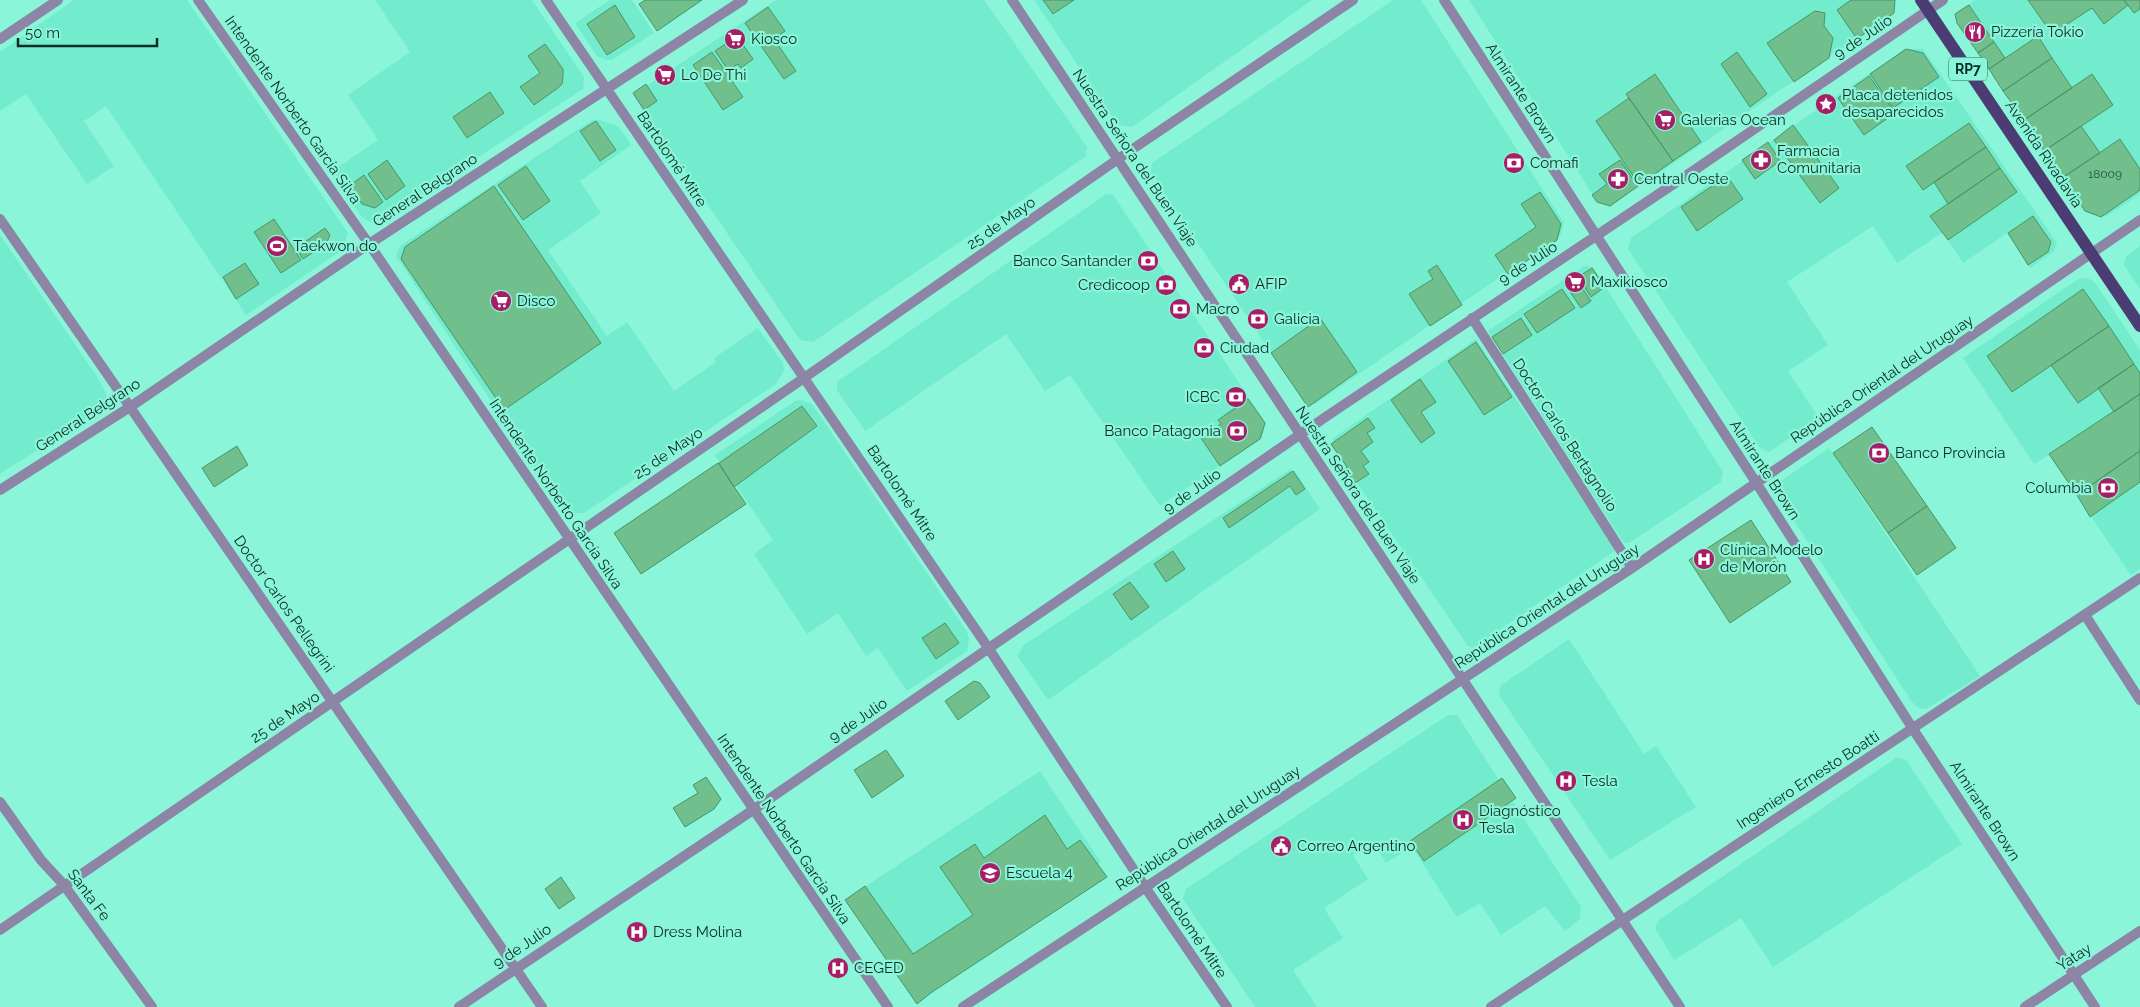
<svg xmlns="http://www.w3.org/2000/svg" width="2140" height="1007" viewBox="0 0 2140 1007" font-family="Raleway,sans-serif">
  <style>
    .built { fill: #72eccd }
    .building { fill: #70bf8c; stroke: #479666 }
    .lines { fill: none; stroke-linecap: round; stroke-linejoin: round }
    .pedestrian { stroke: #8c85a6; stroke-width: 10 }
    .minor { stroke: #8c85a6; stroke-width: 10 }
    .tertiary { stroke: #8c85a6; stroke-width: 10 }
    .primary { stroke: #4c3c74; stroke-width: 12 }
    .labels { text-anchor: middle; stroke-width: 4.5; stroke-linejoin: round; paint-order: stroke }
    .number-label { font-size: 12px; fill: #23523f }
    .shield { fill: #8af5d9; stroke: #30695b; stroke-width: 1 }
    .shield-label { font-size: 14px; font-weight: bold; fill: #092d25 }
    .poi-label { font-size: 15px; fill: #092d25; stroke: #8af5d9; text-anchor: start }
    .street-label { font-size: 15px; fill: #092d25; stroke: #8af5d9 }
  </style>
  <rect width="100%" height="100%" fill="#8af5d9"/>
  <path class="built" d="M 74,0 L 187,0 L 348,233 L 344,247 L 338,253 L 246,315 L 106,106 L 84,121 L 114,166 L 87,184 L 26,94 L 0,111 L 0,52 Z
    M 375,0 L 532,0 L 584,77 L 583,89 L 377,223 L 368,221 L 361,216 L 331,172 L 378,140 L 348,95 L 410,52 Z
    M 610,0 L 632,0 L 654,33 L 612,60 L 607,60 L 597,56 L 575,23 Z
    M 776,0 L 984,0 L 1087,147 L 1085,157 L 813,342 L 800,340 L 633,95 Z
    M 1034,0 L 1312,0 L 1132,127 L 1118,125 Z
    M 1393,0 L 1421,0 L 1564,223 L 1560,236 L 1315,404 L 1304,402 L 1151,173 L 1152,163 Z
    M 1469,0 L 1894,0 L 1893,13 L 1611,206 L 1598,203 Z
    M 1975,0 L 2140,0 L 2140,194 L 2107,216 L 2090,214 L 1957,19 L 1958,11 Z
    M 1905,49 L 1923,49 L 2057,243 L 2054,251 L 2030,268 L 2007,233 L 1963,263 L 1943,232 L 1897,263 L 1873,226 L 1787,282 L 1828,345 L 1788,371 L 1819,418 L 1769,452 L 1760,448 L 1628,249 L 1631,238 Z
    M 592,120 L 600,120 L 619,127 L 631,145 L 580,181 L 601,213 L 548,250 L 607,336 L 627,322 L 674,391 L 716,362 L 714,358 L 758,328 L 783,363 L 784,370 L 776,384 L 584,513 L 569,513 L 563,511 L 396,256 L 400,246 Z
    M 1106,194 L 1113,195 L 1266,423 L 1262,438 L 1160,506 L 1070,375 L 1045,391 L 1006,334 L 865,431 L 837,390 L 837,382 Z
    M 0,235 L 98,378 L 107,396 L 104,407 L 0,474 Z
    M 2140,246 L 2140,289 L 2124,265 L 2126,256 Z
    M 1584,266 L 1593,267 L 1723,472 L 1721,482 L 1629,543 L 1624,543 L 1488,331 Z
    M 2085,278 L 2092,280 L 2096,284 L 2140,350 L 2140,569 L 2131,575 L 2049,455 L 2034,464 L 1963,358 L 2078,279 Z
    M 1476,339 L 1616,550 L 1473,648 L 1468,646 L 1332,446 L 1333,438 Z
    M 801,400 L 812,404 L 967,632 L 969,639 L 967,651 L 907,691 L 878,648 L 866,656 L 838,613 L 807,634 L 754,554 L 773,540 L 715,455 L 795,401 Z
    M 1829,448 L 1980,676 L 1926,709 L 1919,708 L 1912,702 L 1778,496 L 1776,486 L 1782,480 Z
    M 1289,470 L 1295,471 L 1320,509 L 1048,700 L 1017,656 L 1024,645 Z
    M 1569,639 L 1644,754 L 1656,746 L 1696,807 L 1610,860 L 1499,695 L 1500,686 Z
    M 1448,715 L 1457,715 L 1581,907 L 1580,919 L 1565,931 L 1545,906 L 1501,935 L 1480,903 L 1457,917 L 1412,847 L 1386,863 L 1372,842 L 1353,855 L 1368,879 L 1324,908 L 1343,938 L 1293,970 L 1317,1007 L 1255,1007 L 1183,899 L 1186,889 Z
    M 1897,757 L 1906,760 L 1962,844 L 1773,967 L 1741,918 L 1674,960 L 1655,928 L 1659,920 Z
    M 1040,771 L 1100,861 L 1090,886 L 926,997 L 914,996 L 845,900 Z"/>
  <path class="building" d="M 645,0 L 702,0 L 657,31 L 639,4 Z
    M 1043,0 L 1074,0 L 1053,14 Z
    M 1851,0 L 1895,0 L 1894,13 L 1857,39 L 1837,10 Z
    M 2028,0 L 2124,0 L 2128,5 L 2104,24 L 2092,8 L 2052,34 Z
    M 2124,0 L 2140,0 L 2140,9 L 2134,13 Z
    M 615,5 L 635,37 L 607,55 L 587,24 Z
    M 1969,5 L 1994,42 L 1978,53 L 1957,23 L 1955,14 Z
    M 768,7 L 785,31 L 774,39 L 796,71 L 784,79 L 745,23 Z
    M 1815,11 L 1825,13 L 1824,26 L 1833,38 L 1829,58 L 1794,82 L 1767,43 Z
    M 737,36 L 753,59 L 741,68 L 738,64 L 728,70 L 715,51 Z
    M 2038,36 L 2052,58 L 2003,91 L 1989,69 Z
    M 1994,42 L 2005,58 L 1989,69 L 1978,53 Z
    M 545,44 L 563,69 L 563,77 L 562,84 L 558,88 L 534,105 L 520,87 L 540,73 L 528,56 Z
    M 1906,49 L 1923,53 L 1939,77 L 1893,108 L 1870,74 Z
    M 712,52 L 743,97 L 723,110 L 693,65 Z
    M 1737,52 L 1767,94 L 1750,107 L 1721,64 Z
    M 2052,58 L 2072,88 L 2024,120 L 2003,91 Z
    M 1655,74 L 1701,142 L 1673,161 L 1626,94 Z
    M 2092,74 L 2113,105 L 2044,151 L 2024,120 Z
    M 1869,76 L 1895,113 L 1864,135 L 1838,98 Z
    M 646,84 L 657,101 L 644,110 L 633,93 Z
    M 490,92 L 504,113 L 467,138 L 453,117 Z
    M 1629,98 L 1673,161 L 1639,185 L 1596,121 Z
    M 596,121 L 616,150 L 600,161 L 580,131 Z
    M 1969,123 L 1986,147 L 1923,190 L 1906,166 Z
    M 1793,125 L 1839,188 L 1820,203 L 1774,140 Z
    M 2081,126 L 2100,153 L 2062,178 L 2044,151 Z
    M 2120,139 L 2140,169 L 2140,190 L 2101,217 L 2085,211 L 2062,178 Z
    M 1768,142 L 1780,161 L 1755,179 L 1742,160 Z
    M 1986,147 L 2000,168 L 1948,204 L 1934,182 Z
    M 387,160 L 405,186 L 386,200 L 368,174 Z
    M 1620,160 L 1638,186 L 1610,206 L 1597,202 L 1592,195 L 1607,184 L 1599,174 Z
    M 526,166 L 550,201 L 523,220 L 498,185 Z
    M 2000,168 L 2017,192 L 1948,240 L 1930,216 Z
    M 364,175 L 383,202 L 375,208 L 362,204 L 349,186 Z
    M 1727,176 L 1743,199 L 1697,231 L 1681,207 Z
    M 494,186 L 601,343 L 504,410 L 401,259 L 405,247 Z
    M 1540,192 L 1561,224 L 1557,240 L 1508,274 L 1495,255 L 1536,227 L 1521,204 Z
    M 2033,216 L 2051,242 L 2048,252 L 2028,265 L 2008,233 Z
    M 274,219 L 301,260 L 281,273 L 254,232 Z
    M 325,228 L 330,235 L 326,244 L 303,259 L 296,248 Z
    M 245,263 L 259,284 L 236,299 L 223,277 Z
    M 1437,265 L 1462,305 L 1430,326 L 1409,294 L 1433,279 L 1428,271 Z
    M 1592,268 L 1605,287 L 1591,297 L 1578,277 Z
    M 1576,279 L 1591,301 L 1581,308 L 1566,286 Z
    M 1562,289 L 1575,308 L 1537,333 L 1524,314 Z
    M 2083,289 L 2109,326 L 2012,392 L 1987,356 Z
    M 1320,318 L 1357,372 L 1308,407 L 1271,353 Z
    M 1521,318 L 1532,335 L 1503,354 L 1492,337 Z
    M 2109,326 L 2134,364 L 2078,403 L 2051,365 Z
    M 1476,342 L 1512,397 L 1484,415 L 1448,361 Z
    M 2134,364 L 2140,373 L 2140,394 L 2114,412 L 2098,388 Z
    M 1420,379 L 1436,402 L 1421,412 L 1435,433 L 1421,443 L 1391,400 Z
    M 2140,394 L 2140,451 L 2077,495 L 2049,454 Z
    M 1248,399 L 1265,423 L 1260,439 L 1220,466 L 1201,438 L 1221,424 L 1218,420 Z
    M 802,406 L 817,426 L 734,487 L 719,463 Z
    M 1368,418 L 1375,428 L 1367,433 L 1373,442 L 1361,451 L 1369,462 L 1363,466 L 1369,474 L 1355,483 L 1345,469 L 1347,467 L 1331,444 Z
    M 1872,427 L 1927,506 L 1888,533 L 1833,453 Z
    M 237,446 L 248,465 L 214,487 L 202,468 Z
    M 2140,451 L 2140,482 L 2090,517 L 2077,495 Z
    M 718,463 L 746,504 L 641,574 L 614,533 Z
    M 1293,471 L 1305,489 L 1296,495 L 1290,486 L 1229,528 L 1223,518 Z
    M 1927,506 L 1956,548 L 1917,575 L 1888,533 Z
    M 1751,520 L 1791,582 L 1730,623 L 1689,560 Z
    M 1173,551 L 1185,569 L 1166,582 L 1154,564 Z
    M 1130,582 L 1149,607 L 1131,620 L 1113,594 Z
    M 945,623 L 959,643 L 936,659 L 922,638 Z
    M 974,681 L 980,683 L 990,697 L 958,720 L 945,701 Z
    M 886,750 L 904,776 L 872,798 L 854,770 Z
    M 706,777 L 721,799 L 714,809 L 685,827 L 673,808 L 698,793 L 693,785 Z
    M 1502,778 L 1516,798 L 1424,861 L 1410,841 Z
    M 1045,815 L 1067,849 L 1080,840 L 1107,877 L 932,992 L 917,1004 L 845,900 L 865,886 L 913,954 L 973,915 L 940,867 L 975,844 L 984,858 Z
    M 561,877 L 575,898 L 559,909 L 545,889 Z"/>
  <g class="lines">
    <path class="pedestrian" d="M 1561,456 L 1632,568"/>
    <path class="minor" d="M 198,0 L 369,244 L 888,1007
      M 546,0 L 989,649 L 1145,887 L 1227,1007
      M 1012,0 L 1680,1007
      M 0,219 L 130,407
      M 1472,318 L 1561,456
      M 2085,615 L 2140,700
      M 0,802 L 41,860 L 64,885 L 152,1007
      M 0,930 L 804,378 L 1118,159 L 1353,0
      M 963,1007 L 1632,568 L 2140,220
      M 1491,1007 L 2140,578
      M 2025,1007 L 2140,931"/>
    <path class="tertiary" d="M 1444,0 L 1757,484 L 1913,729 L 2095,1007
      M 0,39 L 58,0
      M 130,407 L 542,1007
      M 0,490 L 130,407 L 369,244 L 743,0
      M 459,1007 L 753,810 L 1330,414 L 1696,169 L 1943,0"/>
    <path class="primary" d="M 1921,0 L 2140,326"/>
  </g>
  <defs>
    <g id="restaurant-disc" transform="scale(1.125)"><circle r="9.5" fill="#a61e66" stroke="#8af5d9"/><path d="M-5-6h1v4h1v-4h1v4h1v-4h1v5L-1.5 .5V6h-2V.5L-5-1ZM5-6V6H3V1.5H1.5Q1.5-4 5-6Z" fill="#fff"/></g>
    <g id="supermarket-disc" transform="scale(1.125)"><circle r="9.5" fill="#a61e66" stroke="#8af5d9"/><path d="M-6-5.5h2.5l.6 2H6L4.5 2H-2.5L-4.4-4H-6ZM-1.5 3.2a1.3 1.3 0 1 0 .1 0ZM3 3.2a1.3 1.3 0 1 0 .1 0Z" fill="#fff"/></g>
    <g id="sight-disc" transform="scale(1.125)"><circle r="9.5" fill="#a61e66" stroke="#8af5d9"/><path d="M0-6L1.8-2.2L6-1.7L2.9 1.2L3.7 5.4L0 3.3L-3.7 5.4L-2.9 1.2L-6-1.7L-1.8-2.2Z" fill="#fff"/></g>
    <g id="pharmacy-disc" transform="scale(1.125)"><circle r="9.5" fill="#a61e66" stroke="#8af5d9"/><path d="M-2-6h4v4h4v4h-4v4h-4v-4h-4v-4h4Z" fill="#fff"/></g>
    <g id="bank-disc" transform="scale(1.125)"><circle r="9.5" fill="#a61e66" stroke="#8af5d9"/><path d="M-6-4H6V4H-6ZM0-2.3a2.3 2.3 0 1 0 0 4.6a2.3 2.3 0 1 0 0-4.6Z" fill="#fff"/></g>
    <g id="stadium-disc" transform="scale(1.125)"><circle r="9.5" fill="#a61e66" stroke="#8af5d9"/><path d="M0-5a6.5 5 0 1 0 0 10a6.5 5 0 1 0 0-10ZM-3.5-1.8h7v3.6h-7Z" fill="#fff"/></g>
    <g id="civic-disc" transform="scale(1.125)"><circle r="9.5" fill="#a61e66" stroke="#8af5d9"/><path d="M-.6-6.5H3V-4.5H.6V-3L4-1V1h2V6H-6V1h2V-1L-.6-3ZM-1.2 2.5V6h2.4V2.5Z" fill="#fff"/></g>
    <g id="hospital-disc" transform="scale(1.125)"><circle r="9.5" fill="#a61e66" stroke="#8af5d9"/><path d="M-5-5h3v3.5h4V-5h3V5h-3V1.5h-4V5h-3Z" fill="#fff"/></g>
    <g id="school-disc" transform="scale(1.125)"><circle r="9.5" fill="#a61e66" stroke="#8af5d9"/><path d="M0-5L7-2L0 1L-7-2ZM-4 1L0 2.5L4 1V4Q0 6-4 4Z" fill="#fff"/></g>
  </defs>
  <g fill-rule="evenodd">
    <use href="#restaurant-disc" x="1975" y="32"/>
    <use href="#supermarket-disc" x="735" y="39"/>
    <use href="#supermarket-disc" x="665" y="75"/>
    <use href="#sight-disc" x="1826" y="104"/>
    <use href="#supermarket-disc" x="1665" y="120"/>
    <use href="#pharmacy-disc" x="1761" y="160"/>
    <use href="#bank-disc" x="1514" y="163"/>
    <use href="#pharmacy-disc" x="1618" y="179"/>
    <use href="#stadium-disc" x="277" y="246"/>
    <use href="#bank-disc" x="1148" y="261"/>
    <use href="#supermarket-disc" x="1575" y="282"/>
    <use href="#civic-disc" x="1239" y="284"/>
    <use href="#bank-disc" x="1166" y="285"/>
    <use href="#supermarket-disc" x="501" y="301"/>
    <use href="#bank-disc" x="1180" y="309"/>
    <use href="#bank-disc" x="1258" y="319"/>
    <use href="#bank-disc" x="1204" y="348"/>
    <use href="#bank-disc" x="1236" y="397"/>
    <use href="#bank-disc" x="1237" y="431"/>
    <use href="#bank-disc" x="1879" y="453"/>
    <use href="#bank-disc" x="2108" y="488"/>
    <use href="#hospital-disc" x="1704" y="559"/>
    <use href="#hospital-disc" x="1566" y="781"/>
    <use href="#hospital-disc" x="1463" y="820"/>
    <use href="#civic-disc" x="1281" y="846"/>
    <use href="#school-disc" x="990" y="873"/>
    <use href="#hospital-disc" x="637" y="932"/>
    <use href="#hospital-disc" x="838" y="968"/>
  </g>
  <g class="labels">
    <g class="number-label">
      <text x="2105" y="178">18009</text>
    </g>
    <rect class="shield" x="1949" y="57.5" width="38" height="23" rx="4"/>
    <g class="shield-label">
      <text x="1968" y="74">RP7</text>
    </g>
    <g class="poi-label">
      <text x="1991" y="37">Pizzería Tokio</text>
      <text x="751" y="44">Kiosco</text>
      <text x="681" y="80">Lo De Thi</text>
      <text x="1842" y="100">Placa detenidos<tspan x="1842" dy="17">desaparecidos</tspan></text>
      <text x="1681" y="125">Galerias Ocean</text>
      <text x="1777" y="156">Farmacia<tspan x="1777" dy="17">Comunitaria</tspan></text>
      <text x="1530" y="168">Comafi</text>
      <text x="1634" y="184">Central Oeste</text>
      <text x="293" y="251">Taekwon do</text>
      <text x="1132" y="266" text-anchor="end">Banco Santander</text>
      <text x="1591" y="287">Maxikiosco</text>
      <text x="1255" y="289">AFIP</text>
      <text x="1150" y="290" text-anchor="end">Credicoop</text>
      <text x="517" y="306">Disco</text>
      <text x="1196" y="314">Macro</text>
      <text x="1274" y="324">Galicia</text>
      <text x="1220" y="353">Ciudad</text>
      <text x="1220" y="402" text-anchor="end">ICBC</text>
      <text x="1221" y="436" text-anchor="end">Banco Patagonia</text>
      <text x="1895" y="458">Banco Provincia</text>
      <text x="2092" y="493" text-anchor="end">Columbia</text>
      <text x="1720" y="555">Clínica Modelo<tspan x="1720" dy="17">de Morón</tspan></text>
      <text x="1582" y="786">Tesla</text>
      <text x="1479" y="816">Diagnóstico<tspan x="1479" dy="17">Tesla</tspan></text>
      <text x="1297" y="851">Correo Argentino</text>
      <text x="1006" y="878">Escuela 4</text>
      <text x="653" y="937">Dress Molina</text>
      <text x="854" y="973">CEGED</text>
    </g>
    <g class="street-label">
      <text transform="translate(1863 37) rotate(-34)" y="5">9 de Julio</text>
      <text transform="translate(1521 93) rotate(57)" y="5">Almirante Brown</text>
      <text transform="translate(293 110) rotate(55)" y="5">Intendente Norberto García Silva</text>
      <text transform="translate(2044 154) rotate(56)" y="5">Avenida Rivadavia</text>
      <text transform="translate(1135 158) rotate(56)" y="5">Nuestra Señora del Buen Viaje</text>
      <text transform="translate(672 159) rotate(56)" y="5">Bartolomé Mitre</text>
      <text transform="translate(425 190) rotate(-33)" y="5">General Belgrano</text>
      <text transform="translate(1001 223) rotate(-35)" y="5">25 de Mayo</text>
      <text transform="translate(1528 263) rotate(-33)" y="5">9 de Julio</text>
      <text transform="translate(1882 379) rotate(-34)" y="5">República Oriental del Uruguay</text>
      <text transform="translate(88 415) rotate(-33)" y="5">General Belgrano</text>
      <text transform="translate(1565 435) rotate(57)" y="5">Doctor Carlos Bertagnolio</text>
      <text transform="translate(668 453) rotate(-34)" y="5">25 de Mayo</text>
      <text transform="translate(1765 470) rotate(57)" y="5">Almirante Brown</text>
      <text transform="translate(1192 491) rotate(-35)" y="5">9 de Julio</text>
      <text transform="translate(902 493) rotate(56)" y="5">Bartolomé Mitre</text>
      <text transform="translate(556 494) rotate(56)" y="5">Intendente Norberto García Silva</text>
      <text transform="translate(1358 495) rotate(56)" y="5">Nuestra Señora del Buen Viaje</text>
      <text transform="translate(284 604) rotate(55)" y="5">Doctor Carlos Pellegrini</text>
      <text transform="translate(1547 606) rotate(-33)" y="5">República Oriental del Uruguay</text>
      <text transform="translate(285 717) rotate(-34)" y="5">25 de Mayo</text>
      <text transform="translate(858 720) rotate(-34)" y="5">9 de Julio</text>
      <text transform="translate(1808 780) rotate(-33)" y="5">Ingeniero Ernesto Boatti</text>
      <text transform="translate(1985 811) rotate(57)" y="5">Almirante Brown</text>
      <text transform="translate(1208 828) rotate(-33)" y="5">República Oriental del Uruguay</text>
      <text transform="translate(784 829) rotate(56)" y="5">Intendente Norberto García Silva</text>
      <text transform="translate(89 895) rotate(53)" y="5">Santa Fe</text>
      <text transform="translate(1192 930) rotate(56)" y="5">Bartolomé Mitre</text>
      <text transform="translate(522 946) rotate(-34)" y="5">9 de Julio</text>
      <text transform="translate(2074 957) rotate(-33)" y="5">Yatay</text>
    </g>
  </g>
  <path d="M18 38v8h139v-8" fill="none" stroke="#092d25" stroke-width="2.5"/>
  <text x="25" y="38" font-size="15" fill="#092d25" stroke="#8af5d9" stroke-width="4" paint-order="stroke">50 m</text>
</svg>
